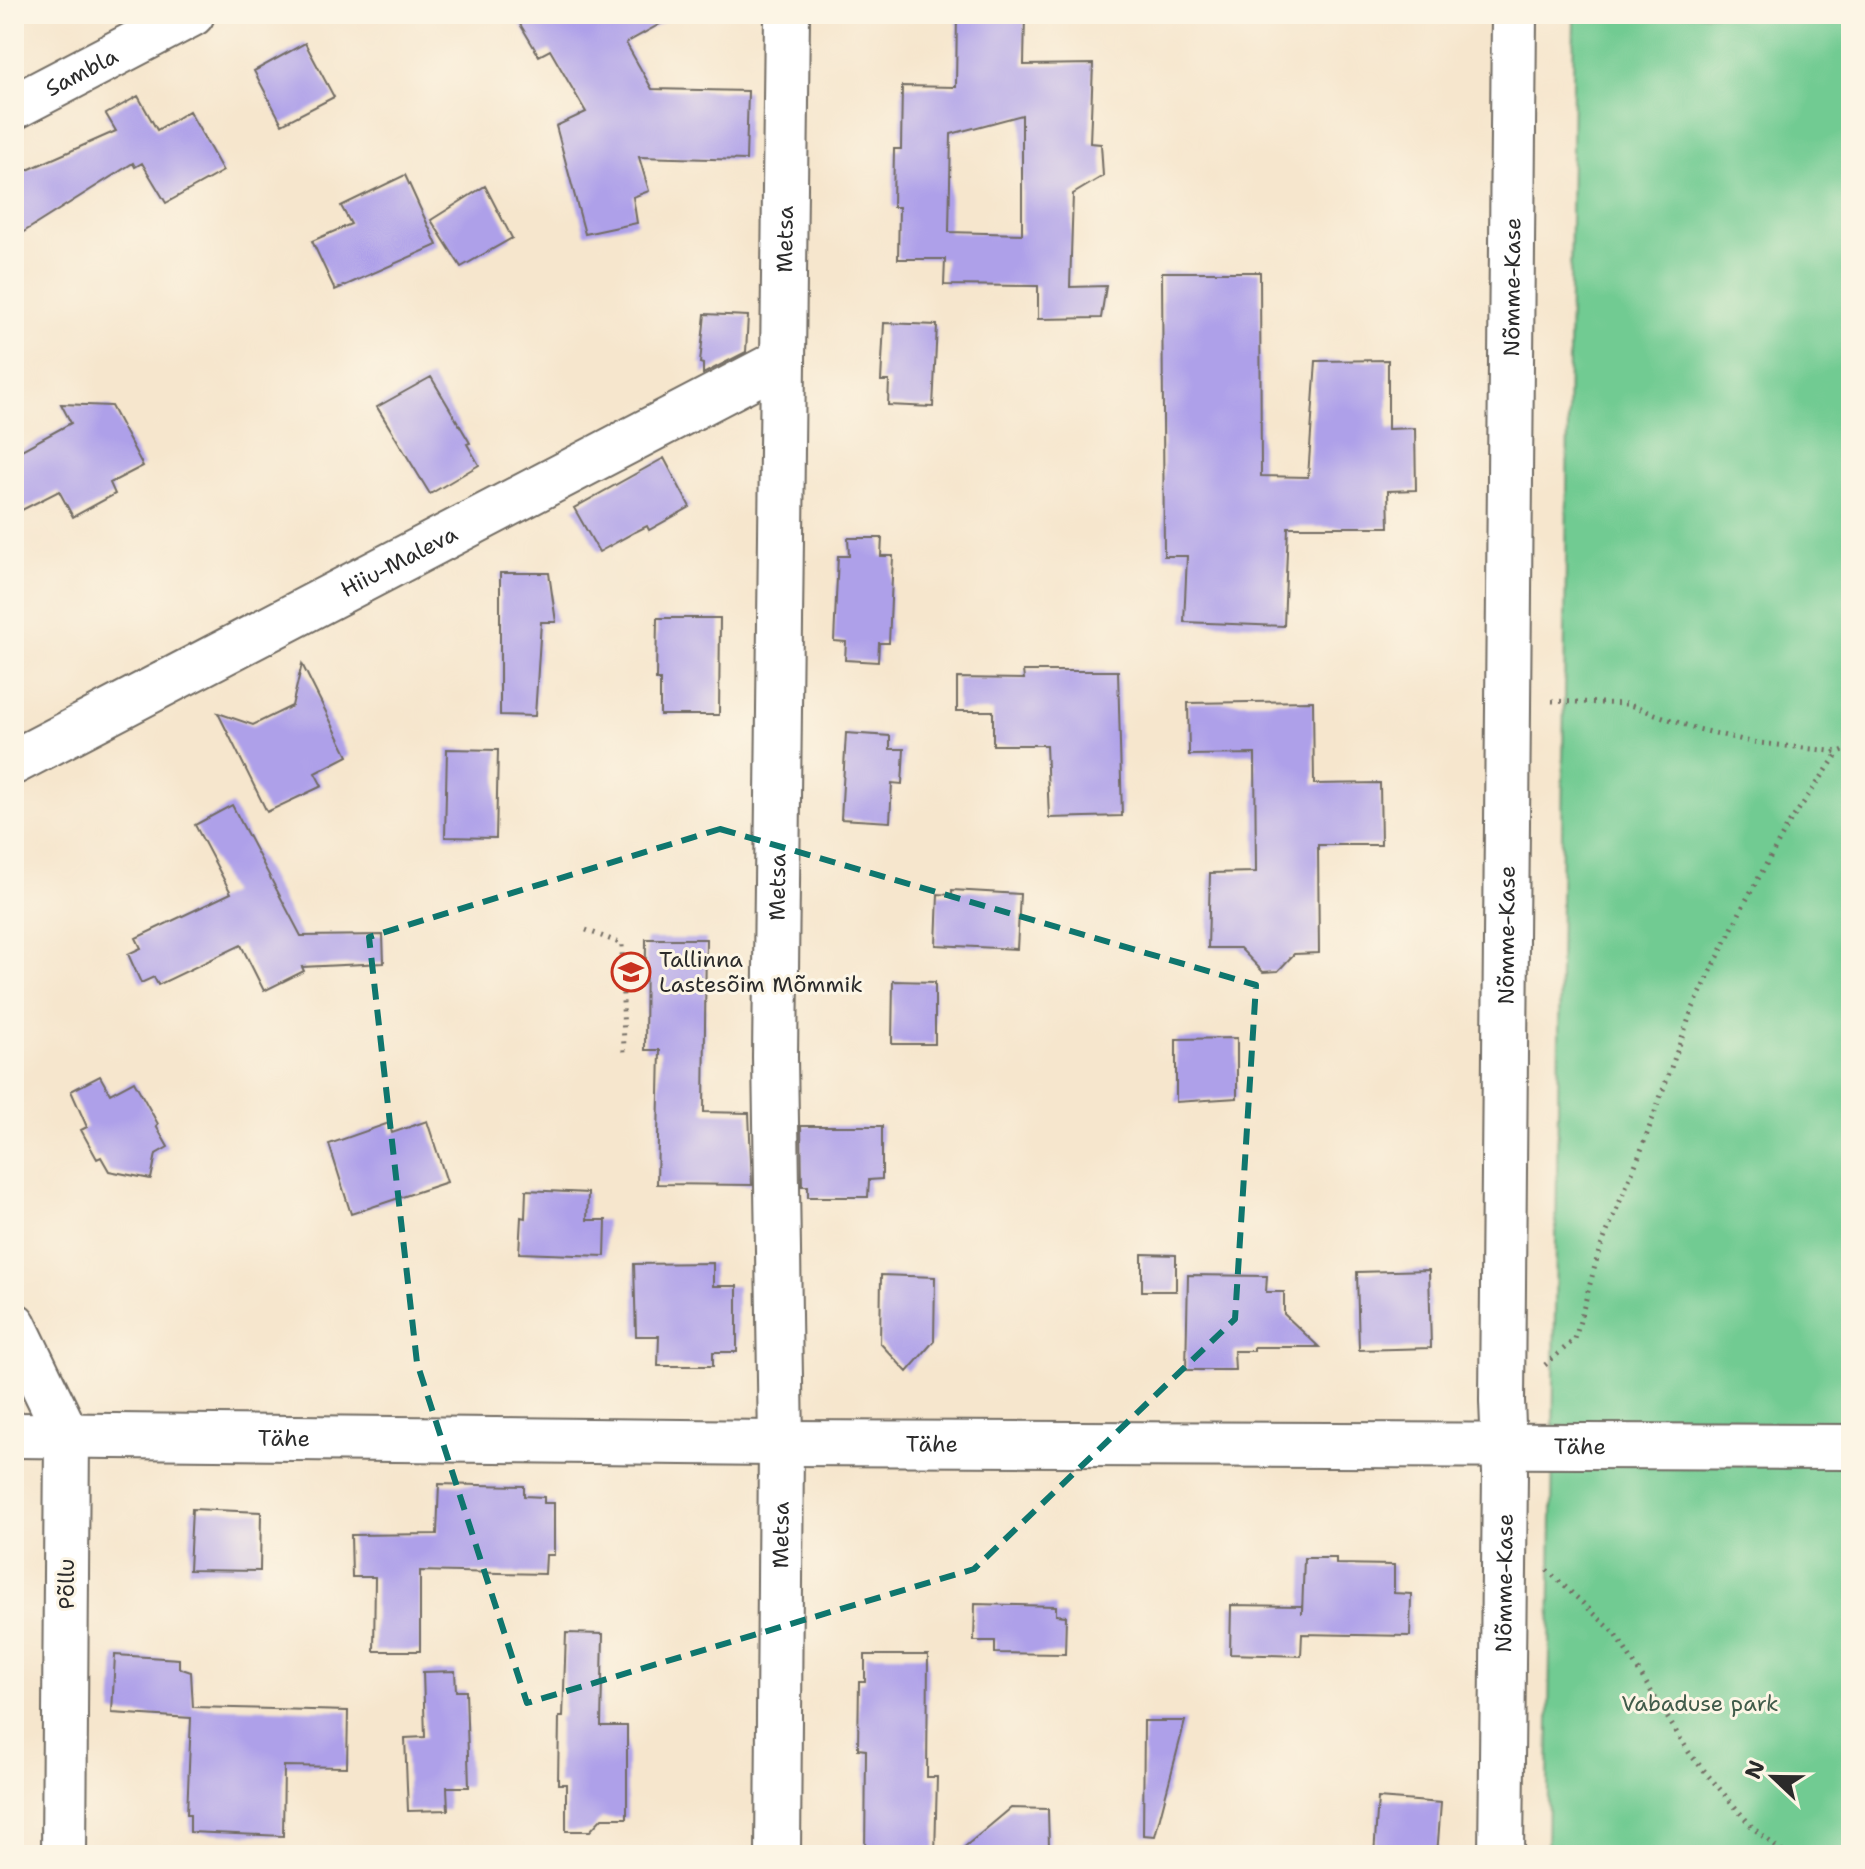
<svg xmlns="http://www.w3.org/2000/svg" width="1865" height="1869" viewBox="0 0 1865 1869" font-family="'Shantell Sans',sans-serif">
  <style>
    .green { fill: #71cb92; stroke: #4e7b5e; stroke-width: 2 }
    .building { fill: #aea0e9; fill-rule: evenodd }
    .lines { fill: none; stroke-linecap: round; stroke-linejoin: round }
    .minor-casing { stroke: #726c64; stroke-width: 48 }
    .path { stroke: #726c64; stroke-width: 5; stroke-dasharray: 2 6; stroke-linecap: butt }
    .minor { stroke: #fff; stroke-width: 44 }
    .marked { fill: none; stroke: #0f766e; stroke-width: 6; stroke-dasharray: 16 10; stroke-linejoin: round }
    .labels { text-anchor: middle; stroke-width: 6; stroke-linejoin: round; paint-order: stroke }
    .street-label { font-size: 22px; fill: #2b2b2b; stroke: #fcf5e5 }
    .poi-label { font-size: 22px; fill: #2b2b2b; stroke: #fcf5e5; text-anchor: start }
    .park-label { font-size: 22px; fill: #405b4a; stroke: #fcf5e5 }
  </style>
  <rect width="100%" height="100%" fill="#fcf5e5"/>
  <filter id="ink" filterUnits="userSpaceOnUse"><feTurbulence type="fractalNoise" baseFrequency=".0125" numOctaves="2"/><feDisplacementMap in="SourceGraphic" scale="16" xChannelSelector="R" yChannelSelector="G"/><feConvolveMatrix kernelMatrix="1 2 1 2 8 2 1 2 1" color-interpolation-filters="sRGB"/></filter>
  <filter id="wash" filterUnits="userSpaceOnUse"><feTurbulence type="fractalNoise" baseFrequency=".006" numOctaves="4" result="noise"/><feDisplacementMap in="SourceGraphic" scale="32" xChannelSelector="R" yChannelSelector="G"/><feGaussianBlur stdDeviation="1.8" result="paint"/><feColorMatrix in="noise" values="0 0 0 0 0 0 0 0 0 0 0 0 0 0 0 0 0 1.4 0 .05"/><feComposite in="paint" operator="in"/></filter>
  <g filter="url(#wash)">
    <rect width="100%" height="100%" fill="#f6e6cd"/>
    <path class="green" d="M 1574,14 L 1851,14 L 1851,1855 L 1547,1855 Z"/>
    <g id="blocks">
      <path class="building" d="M 514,14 L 678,14 L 626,43 L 652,89 L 748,91 L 746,160 L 639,157 L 649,191 L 633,197 L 637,223 L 585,234 L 556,126 L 586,112 L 550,50 L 539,56 Z
        M 957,14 L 1025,14 L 1024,65 L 1093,64 L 1090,143 L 1101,144 L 1103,176 L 1073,194 L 1070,287 L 1106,286 L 1101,318 L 1038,319 L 1038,286 L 944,285 L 945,259 L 898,259 L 899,207 L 893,207 L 894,149 L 901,149 L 902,86 L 956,87 ZM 1022,115 L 1022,234 L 949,232 L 951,134 Z
        M 305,43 L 334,97 L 282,124 L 254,71 Z
        M 138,96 L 157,130 L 189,111 L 223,171 L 166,203 L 142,163 L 135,167 L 133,163 L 14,238 L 14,176 L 116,131 L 106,114 Z
        M 405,175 L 437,245 L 335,290 L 312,241 L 351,224 L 341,206 Z
        M 485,186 L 512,238 L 461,267 L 431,220 Z
        M 1162,272 L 1260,272 L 1261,476 L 1308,477 L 1316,361 L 1388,360 L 1388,429 L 1415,428 L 1416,490 L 1388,491 L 1389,527 L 1288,527 L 1284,626 L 1184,622 L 1187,556 L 1164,556 Z
        M 705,314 L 748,316 L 746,352 L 703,374 L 703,364 L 700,363 Z
        M 884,323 L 937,325 L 933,407 L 888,405 L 889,381 L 881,381 Z
        M 431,377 L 470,443 L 467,444 L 479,465 L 430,494 L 377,407 Z
        M 61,404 L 111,406 L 143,466 L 110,483 L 115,494 L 73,517 L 59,491 L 14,514 L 14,454 L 71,423 Z
        M 664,458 L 690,507 L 649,530 L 647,526 L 635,532 L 599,552 L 574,508 Z
        M 848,538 L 882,538 L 881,556 L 893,556 L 889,643 L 879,643 L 878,662 L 845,660 L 846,642 L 834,641 L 838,556 L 849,556 Z
        M 500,573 L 549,573 L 556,622 L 541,622 L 535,716 L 500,715 Z
        M 657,618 L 720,618 L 719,715 L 660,715 L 660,680 L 656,680 Z
        M 302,664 L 348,756 L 315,773 L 322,786 L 267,812 L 218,713 L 253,725 L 292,706 Z
        M 1023,671 L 1118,671 L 1122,816 L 1049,818 L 1046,745 L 993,745 L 993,711 L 957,711 L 957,678 L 1024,679 Z
        M 1313,701 L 1314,784 L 1380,783 L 1381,845 L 1318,845 L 1319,953 L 1294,954 L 1278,971 L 1263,972 L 1240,948 L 1208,948 L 1210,873 L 1256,872 L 1255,754 L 1189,755 L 1188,703 Z
        M 846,733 L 890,736 L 890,749 L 904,749 L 902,784 L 892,783 L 890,822 L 841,819 Z
        M 447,749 L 498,750 L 496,838 L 445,837 Z
        M 232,805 L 301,936 L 383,935 L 384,963 L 302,967 L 304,971 L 264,991 L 241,945 L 158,985 L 154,977 L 141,983 L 128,954 L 141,948 L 136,938 L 231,893 L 195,825 Z
        M 952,890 L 1020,894 L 1017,949 L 936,945 L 938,894 L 952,895 Z
        M 646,939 L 706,939 L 704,1112 L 749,1113 L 752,1185 L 657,1184 L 660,1050 L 645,1050 Z
        M 893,981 L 935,982 L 935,1044 L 892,1044 Z
        M 1237,1038 L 1237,1098 L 1176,1102 L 1176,1039 Z
        M 100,1076 L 110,1094 L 134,1081 L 158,1124 L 156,1126 L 168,1147 L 156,1154 L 151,1179 L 109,1171 L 101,1157 L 97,1159 L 81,1130 L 87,1127 L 71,1091 Z
        M 427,1121 L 447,1182 L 351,1214 L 329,1144 L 389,1123 L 392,1133 Z
        M 801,1126 L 882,1126 L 882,1179 L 869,1180 L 868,1197 L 808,1197 L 808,1186 L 802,1186 Z
        M 526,1190 L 588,1193 L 587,1220 L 606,1220 L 605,1256 L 519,1253 L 521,1217 L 525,1218 Z
        M 1142,1254 L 1176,1255 L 1176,1291 L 1142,1291 Z
        M 713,1263 L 713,1286 L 737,1286 L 737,1352 L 713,1352 L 713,1366 L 658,1366 L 659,1336 L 636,1336 L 634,1264 Z
        M 1429,1270 L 1431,1348 L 1359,1350 L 1357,1272 Z
        M 881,1275 L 935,1277 L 934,1341 L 907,1372 L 880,1343 Z
        M 1188,1275 L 1267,1276 L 1266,1292 L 1284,1292 L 1284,1314 L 1319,1347 L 1254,1347 L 1254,1351 L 1234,1351 L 1235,1370 L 1186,1370 Z
        M 439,1484 L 524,1486 L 524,1496 L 544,1497 L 544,1503 L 554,1503 L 554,1555 L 546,1555 L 545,1574 L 420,1571 L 420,1651 L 374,1651 L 375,1577 L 352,1577 L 351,1535 L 437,1534 Z
        M 192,1509 L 261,1512 L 260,1571 L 189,1570 Z
        M 1304,1558 L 1336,1558 L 1336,1564 L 1394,1565 L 1394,1593 L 1411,1594 L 1410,1636 L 1302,1634 L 1301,1656 L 1230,1654 L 1231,1605 L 1302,1606 L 1302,1614 Z
        M 975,1604 L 1056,1606 L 1056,1615 L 1066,1616 L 1065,1654 L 995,1653 L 995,1641 L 974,1641 Z
        M 566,1633 L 603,1634 L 601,1726 L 627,1726 L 627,1818 L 602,1818 L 590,1831 L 566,1831 L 566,1784 L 558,1784 L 559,1717 L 563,1717 Z
        M 115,1655 L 179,1659 L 179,1668 L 191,1672 L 193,1707 L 348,1711 L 347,1767 L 284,1766 L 283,1836 L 190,1832 L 190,1814 L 187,1814 L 191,1718 L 112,1713 Z
        M 865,1655 L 928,1655 L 927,1777 L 937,1777 L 935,1855 L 865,1855 L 866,1750 L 858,1749 L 859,1682 L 865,1682 Z
        M 455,1671 L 456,1691 L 466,1691 L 469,1787 L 447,1787 L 448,1810 L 408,1811 L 405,1738 L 425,1737 L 423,1672 Z
        M 1144,1721 L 1185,1721 L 1155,1836 L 1143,1835 Z
        M 1378,1798 L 1441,1803 L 1437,1855 L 1374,1855 Z
        M 1011,1808 L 1048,1809 L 1049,1847 L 1027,1855 L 955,1855 Z"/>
    </g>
  </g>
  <g filter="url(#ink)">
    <use href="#blocks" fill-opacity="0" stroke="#726c64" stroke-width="2"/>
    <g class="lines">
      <g class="minor-casing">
        <g id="minor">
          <path id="s1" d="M 14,107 L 192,14"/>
          <path id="s2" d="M 14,762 L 782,361"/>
          <path d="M 14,1325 L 67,1435 L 64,1855"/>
          <path id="s3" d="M 14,1435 L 781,1443 L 1851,1447"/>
          <path id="s4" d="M 778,1855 L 781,1443 L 775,1057 L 787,14"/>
          <path id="s5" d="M 1501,1855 L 1505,1473 L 1502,1401 L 1514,14"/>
        </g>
      </g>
      <path class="path" d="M 1552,701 L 1627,704 L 1694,728 L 1751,742 L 1839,752 L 1851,747
        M 586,930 L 622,944 L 624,1056
        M 1545,1365 L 1575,1339 L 1599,1251 L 1639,1156 L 1692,1010 L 1744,904 L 1790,822 L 1839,752
        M 1547,1570 L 1615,1633 L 1690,1754 L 1753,1828 L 1786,1855"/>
      <use href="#minor" class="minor"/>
    </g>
  </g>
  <path class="marked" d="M 720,829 L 1256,985 L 1235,1319 L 974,1569 L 527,1703 L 417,1363 L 369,937 Z"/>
  <defs>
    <g id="school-ring" transform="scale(2)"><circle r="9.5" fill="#fcf5e5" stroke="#c8321e" stroke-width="1.5"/><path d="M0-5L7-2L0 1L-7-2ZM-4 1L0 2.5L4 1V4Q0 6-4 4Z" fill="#c8321e"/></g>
  </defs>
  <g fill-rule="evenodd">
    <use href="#school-ring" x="631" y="972"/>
  </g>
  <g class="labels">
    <g class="street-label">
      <text dy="8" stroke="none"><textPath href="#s1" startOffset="76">Sambla</textPath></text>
      <text dy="8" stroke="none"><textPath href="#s4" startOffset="1616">Metsa</textPath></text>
      <text dy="8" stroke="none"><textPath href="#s5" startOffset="1568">Nõmme-Kase</textPath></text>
      <text dy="8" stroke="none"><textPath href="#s2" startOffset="434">Hiiu-Maleva</textPath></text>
      <text dy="8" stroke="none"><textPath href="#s4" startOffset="968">Metsa</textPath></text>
      <text dy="8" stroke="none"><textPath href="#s5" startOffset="920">Nõmme-Kase</textPath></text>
      <text dy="8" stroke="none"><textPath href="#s3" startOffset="270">Tähe</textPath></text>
      <text dy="8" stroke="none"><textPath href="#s3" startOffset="918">Tähe</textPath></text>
      <text dy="8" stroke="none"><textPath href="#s3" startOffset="1566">Tähe</textPath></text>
      <text dy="8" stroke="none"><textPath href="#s4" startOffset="320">Metsa</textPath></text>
      <text dy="8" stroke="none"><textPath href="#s5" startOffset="272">Nõmme-Kase</textPath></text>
      <text transform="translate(66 1584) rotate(-90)" y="8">Põllu</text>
    </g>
    <g class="poi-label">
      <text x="659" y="967">Tallinna<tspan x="659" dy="25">Lastesõim Mõmmik</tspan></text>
    </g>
    <g class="park-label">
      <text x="1700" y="1711">Vabaduse park</text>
    </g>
  </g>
  <rect width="1865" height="1869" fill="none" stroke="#fcf5e5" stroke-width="48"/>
  <g transform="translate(1773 1777) rotate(292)" stroke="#fcf5e5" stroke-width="6" paint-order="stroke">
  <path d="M0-6L14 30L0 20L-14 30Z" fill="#2b2b2b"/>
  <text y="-12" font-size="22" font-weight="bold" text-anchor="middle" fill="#2b2b2b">N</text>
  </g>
</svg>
